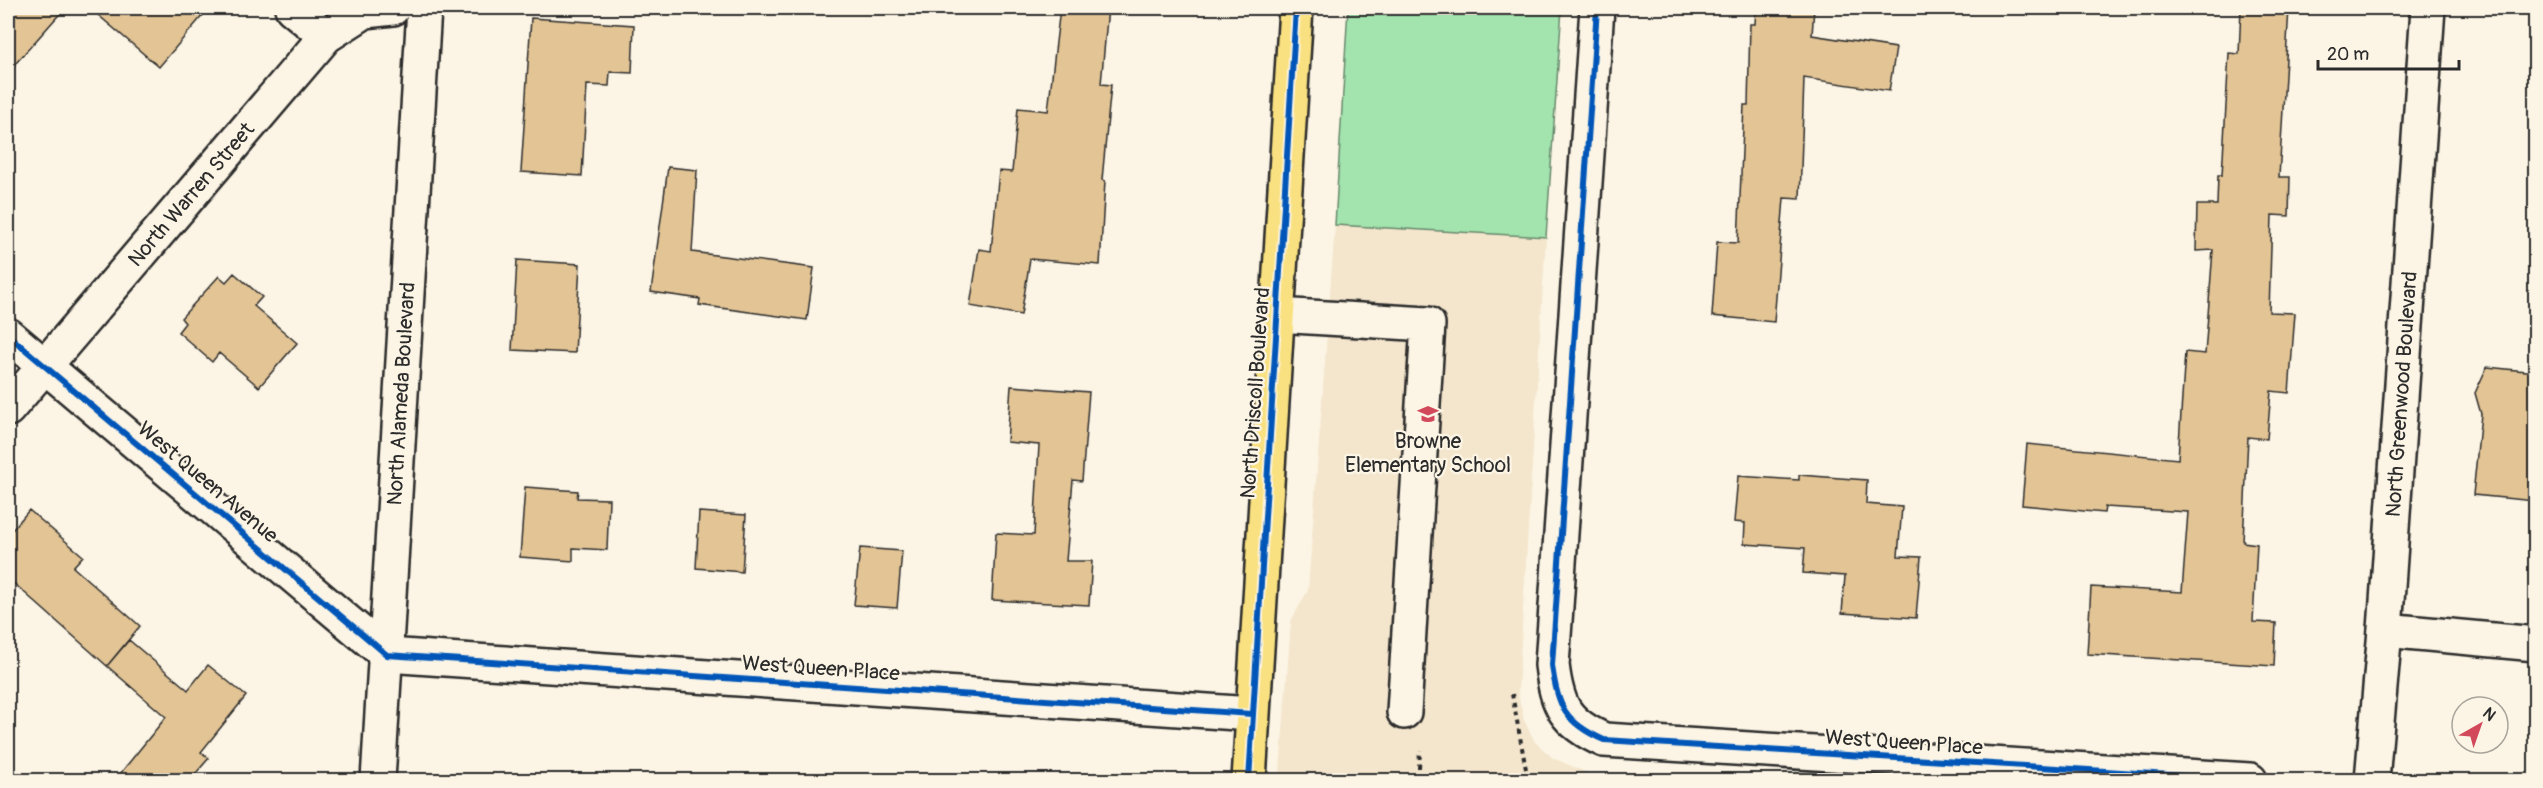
<svg xmlns="http://www.w3.org/2000/svg" width="2543" height="788" viewBox="0 0 2543 788" font-family="Pangolin,sans-serif">
  <style>
    .built { fill: #f4e6cd }
    .green { fill: #a3e4ae; stroke: #67886c; stroke-width: 1.5 }
    .building { fill: #e2c495; stroke: #2b2b2b; stroke-width: 1.5 }
    .lines { fill: none; stroke-linecap: round; stroke-linejoin: round }
    .minor-casing { stroke: #2b2b2b; stroke-width: 38 }
    .major-casing { stroke: #2b2b2b; stroke-width: 38 }
    .path { stroke: #2b2b2b; stroke-width: 4; stroke-dasharray: 4.5 4.5; stroke-linecap: butt }
    .minor { stroke: #fcf5e5; stroke-width: 33 }
    .major { stroke: #f9e181; stroke-width: 33 }
    .cycleway-casing { stroke: #fcf5e5; stroke-width: 10 }
    .cycleway { stroke: #0057b8; stroke-width: 6 }
    .labels { text-anchor: middle; stroke-width: 4.5; stroke-linejoin: round; paint-order: stroke }
    .street-label { font-size: 21px; fill: #2b2b2b; stroke: #fcf5e5 }
    .poi-label { font-size: 21px; fill: #2b2b2b; stroke: #fcf5e5 }
  </style>
  <rect width="100%" height="100%" fill="#fcf5e5"/>
  <filter id="ink" filterUnits="userSpaceOnUse"><feTurbulence type="fractalNoise" baseFrequency=".0167" numOctaves="2"/><feDisplacementMap in="SourceGraphic" scale="12" xChannelSelector="R" yChannelSelector="G"/><feConvolveMatrix kernelMatrix="1 2 1 2 8 2 1 2 1" color-interpolation-filters="sRGB"/></filter>
  <g filter="url(#ink)">
    <path class="built" d="M 1335,225 L 1546,237 L 1518,693 L 1524,720 L 1535,742 L 1553,758 L 1592,775 L 1678,780 L 1285,780 L 1280,771 L 1291,621 L 1308,590 Z"/>
    <path class="green" d="M 1348,8 L 1562,8 L 1546,237 L 1335,225 Z"/>
    <path class="building" d="M 8,8 L 65,8 L 8,72 Z
      M 90,8 L 209,8 L 159,67 Z
      M 1060,8 L 1108,8 L 1101,84 L 1111,85 L 1102,180 L 1105,181 L 1100,265 L 1030,259 L 1021,315 L 970,306 L 979,249 L 991,251 L 999,171 L 1012,172 L 1018,108 L 1048,111 Z
      M 1756,8 L 1814,8 L 1812,35 L 1896,48 L 1889,91 L 1804,78 L 1800,199 L 1784,198 L 1774,322 L 1712,316 L 1717,242 L 1738,243 L 1744,105 L 1748,105 L 1750,24 L 1755,24 Z
      M 2241,8 L 2289,8 L 2279,177 L 2290,177 L 2289,216 L 2272,215 L 2269,312 L 2295,313 L 2289,393 L 2271,391 L 2267,439 L 2248,437 L 2243,542 L 2257,544 L 2253,622 L 2276,623 L 2274,666 L 2087,654 L 2091,587 L 2182,592 L 2188,512 L 2105,507 L 2104,513 L 2022,505 L 2027,444 L 2178,459 L 2185,352 L 2205,354 L 2213,250 L 2196,251 L 2197,205 L 2217,205 L 2218,175 L 2222,175 L 2229,53 L 2239,54 Z
      M 531,18 L 634,25 L 632,73 L 610,72 L 609,86 L 587,85 L 582,176 L 521,172 Z
      M 668,167 L 697,170 L 692,252 L 814,268 L 807,320 L 699,305 L 700,299 L 651,292 Z
      M 517,260 L 580,264 L 575,353 L 512,350 Z
      M 234,273 L 262,297 L 254,306 L 297,343 L 259,387 L 219,353 L 212,362 L 178,332 L 185,323 L 181,318 L 219,276 L 226,282 Z
      M 2487,367 L 2535,372 L 2535,501 L 2473,495 L 2481,414 L 2475,393 Z
      M 1011,386 L 1089,392 L 1082,481 L 1073,480 L 1066,561 L 1092,561 L 1089,605 L 992,600 L 996,533 L 1034,535 L 1039,445 L 1007,442 Z
      M 1799,475 L 1867,480 L 1866,504 L 1902,507 L 1898,556 L 1921,557 L 1916,618 L 1842,613 L 1845,576 L 1803,573 L 1805,548 L 1744,544 L 1745,523 L 1734,522 L 1738,476 L 1799,480 Z
      M 525,487 L 578,491 L 577,498 L 609,499 L 607,550 L 573,548 L 573,561 L 520,557 Z
      M 29,510 L 83,556 L 73,567 L 140,626 L 107,666 L 8,578 L 8,535 Z
      M 699,512 L 746,515 L 742,572 L 696,568 Z
      M 860,548 L 902,551 L 897,608 L 854,605 Z
      M 129,640 L 188,690 L 208,665 L 246,696 L 201,752 L 209,758 L 190,780 L 115,780 L 166,717 L 107,666 Z"/>
    <g class="lines">
      <g class="minor-casing">
        <g id="minor">
          <path d="M 292,8 L 326,36"/>
          <path d="M 1597,8 L 1552,665 C 1557,706 1565,723 1604,740 L 2250,780"/>
          <path d="M 1276,315 L 1428,324 L 1404,712"/>
          <path d="M 8,335 L 387,655 L 1252,714"/>
          <path id="s1" d="M 8,409 L 326,36 L 365,11 L 393,8"/>
          <path d="M 2385,630 L 2536,644"/>
          <path id="s2" d="M 378,780 L 424,8"/>
          <path id="s3" d="M 2372,780 L 2385,630 L 2428,8"/>
        </g>
      </g>
      <g class="major-casing">
        <path id="major" d="M 1249,780 L 1296,8"/>
      </g>
      <path class="path" d="M 1512,694 L 1528,780
        M 1419,768 L 1420,750"/>
      <use href="#minor" class="minor"/>
      <use href="#major" class="major"/>
      <g class="cycleway-casing">
        <path id="cycleway" d="M 1597,8 L 1552,665 C 1557,706 1565,723 1604,740 L 2250,780
          M 8,335 L 387,655 L 1252,714
          M 1249,780 L 1296,8"/>
      </g>
      <use href="#cycleway" class="cycleway"/>
    </g>
  </g>
  <defs>
    <g id="school-bare" transform="scale(1.62)"><path d="M0-5L7-2L0 1L-7-2ZM-4 1L0 2.5L4 1V4Q0 6-4 4Z" fill="#d1495b" stroke="#fcf5e5" stroke-width="2.5" paint-order="stroke"/></g>
  </defs>
  <g fill-rule="evenodd">
    <use href="#school-bare" x="1428" y="414"/>
  </g>
  <g class="labels">
    <g class="street-label">
      <text dy="7" stroke="none"><textPath href="#s1" startOffset="282">North Warren Street</textPath></text>
      <text transform="translate(1255 393) rotate(-86)" y="7">North Driscoll Boulevard</text>
      <text dy="7" stroke="none"><textPath href="#s2" startOffset="387">North Alameda Boulevard</textPath></text>
      <text dy="7" stroke="none"><textPath href="#s3" startOffset="387">North Greenwood Boulevard</textPath></text>
      <text transform="translate(208 482) rotate(40)" y="7">West Queen Avenue</text>
      <text transform="translate(821 668) rotate(4)" y="7">West Queen Place</text>
      <text transform="translate(1904 742) rotate(4)" y="7">West Queen Place</text>
    </g>
    <g class="poi-label">
      <text x="1428" y="448">Browne<tspan x="1428" dy="24">Elementary School</tspan></text>
    </g>
  </g>
  <rect width="2543" height="788" fill="none" stroke="#fcf5e5" stroke-width="30"/>
  <rect x="15" y="15" width="2513" height="758" fill="none" stroke="#2b2b2b" stroke-width="2" filter="url(#ink)"/>
  <g transform="translate(2480 725) rotate(40)"><circle r="28" fill="#fcf5e5" stroke="#a8a49b" stroke-width="1.5"/>
  <path d="M0-4.5L10 22L0 15L-10 22Z" fill="#d1495b"/>
  <text y="-9" font-size="16" font-weight="bold" text-anchor="middle" fill="#2b2b2b">N</text>
  </g>
  <path d="M2318 60v9h141v-9" fill="none" stroke="#2b2b2b" stroke-width="3"/>
  <text x="2327" y="60" font-size="18" fill="#2b2b2b" stroke="#fcf5e5" stroke-width="4.5" paint-order="stroke">20 m</text>
</svg>
